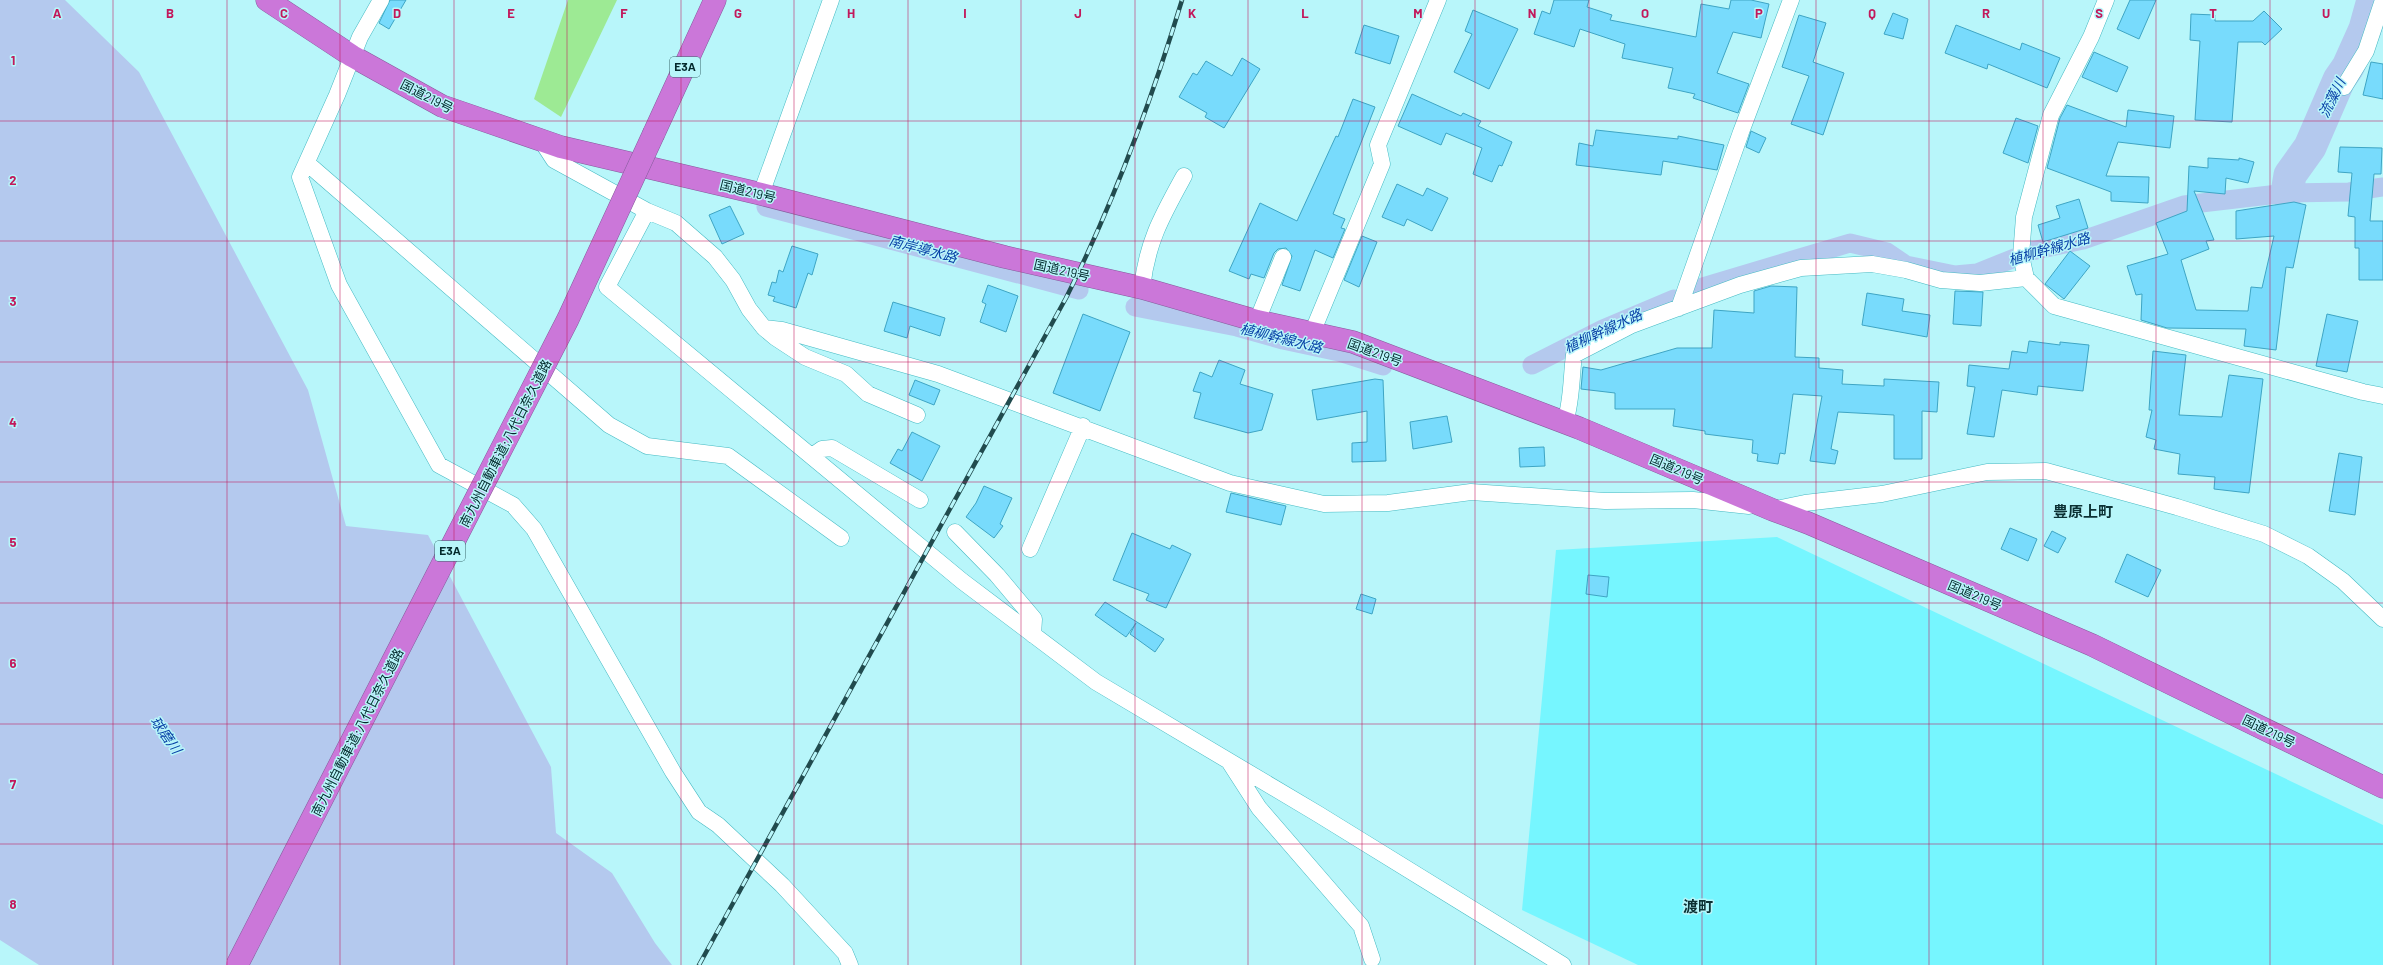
<svg xmlns="http://www.w3.org/2000/svg" width="2383" height="965" viewBox="0 0 2383 965" font-family="Barlow,'Noto Sans JP',sans-serif">
  <style>
    .built { fill: #76f6ff }
    .green { fill: #9dea94 }
    .water { fill: #b4c9ee }
    .lines { fill: none; stroke-linecap: round; stroke-linejoin: round }
    .canal { stroke: #b4c9ee; stroke-width: 19 }
    .river { stroke: #b4c9ee; stroke-width: 33 }
    .building { fill: #78dbfc; stroke: #3ea5c4 }
    .street-casing { stroke: #45bac3; stroke-width: 17 }
    .highway-casing { stroke: #855c9c; stroke-width: 23 }
    .street { stroke: #fff; stroke-width: 16 }
    .highway { stroke: #cb77d9; stroke-width: 22 }
    .rail-casing { stroke: #214b4e; stroke-width: 4.5 }
    .rail { stroke: #b8f6fa; stroke-width: 3; stroke-dasharray: 9; stroke-linecap: butt }
    .highway-bridge-casing { stroke: #855c9c; stroke-width: 23; stroke-linecap: butt }
    .highway-bridge { stroke: #cb77d9; stroke-width: 22 }
    .grid { fill: none; stroke: #c2185b; stroke-width: 1; stroke-opacity: 0.55 }
    .labels { text-anchor: middle; stroke-width: 3; stroke-linejoin: round; paint-order: stroke }
    .shield { fill: #b8f6fa; stroke: #39666a; stroke-width: 1 }
    .shield-label { font-size: 12px; font-weight: bold; fill: #03292c }
    .street-label { font-size: 13px; fill: #03292c; stroke: #b8f6fa }
    .water-label { font-size: 14px; font-style: italic; fill: #083fa6; stroke: #b8f6fa }
    .quarter-label { font-size: 15px; font-weight: bold; fill: #0c3134; stroke: #b8f6fa }
    .grid-label { font-size: 13px; text-anchor: middle; font-weight: bold; fill: #c2185b; stroke: #b8f6fa; stroke-width: 3; stroke-linejoin: round; paint-order: stroke }
  </style>
  <rect width="100%" height="100%" fill="#b8f6fa"/>
  <path class="built" d="M 1777,537 L 2383,825 L 2383,965 L 1638,965 L 1522,910 L 1556,550 Z"/>
  <path class="green" d="M 568,0 L 617,0 L 561,117 L 534,99 Z"/>
  <path class="water" d="M 0,0 L 65,0 L 139,72 L 308,390 L 346,526 L 428,535 L 551,767 L 556,833 L 612,873 L 655,943 L 672,965 L 39,965 L 0,940 Z"/>
  <g class="lines">
    <path class="canal" d="M 766,207 L 1079,290
      M 1699,288 L 1850,243 L 1887,252 L 1906,265 L 1955,275 L 1977,273 L 2032,251 L 2083,240 L 2184,205 L 2287,193 L 2349,192 L 2383,187
      M 1135,307 L 1237,327 L 1283,340 L 1339,352 L 1383,366
      M 1532,365 L 1603,329 L 1674,299"/>
    <path class="river" d="M 2287,193 L 2290,175 L 2310,147 L 2339,80 L 2348,67 L 2365,29 L 2373,0"/>
  </g>
  <path class="building" d="M 390,0 L 406,0 L 389,29 L 379,23 Z
    M 1554,0 L 1589,0 L 1587,7 L 1612,15 L 1610,20 L 1696,37 L 1701,4 L 1729,9 L 1731,0 L 1751,0 L 1769,4 L 1761,38 L 1733,32 L 1717,73 L 1749,84 L 1738,113 L 1693,98 L 1695,94 L 1668,88 L 1673,68 L 1622,58 L 1625,44 L 1580,29 L 1574,47 L 1534,34 L 1542,11 L 1550,14 Z
    M 2130,0 L 2156,0 L 2139,39 L 2117,29 Z
    M 1473,10 L 1518,29 L 1489,89 L 1454,72 L 1472,34 L 1465,31 Z
    M 2264,11 L 2282,29 L 2265,45 L 2262,42 L 2238,42 L 2232,122 L 2195,120 L 2200,41 L 2190,40 L 2191,14 L 2215,15 L 2215,21 L 2253,21 Z
    M 1893,13 L 1908,19 L 1903,39 L 1884,34 Z
    M 1799,15 L 1826,23 L 1813,62 L 1844,73 L 1823,135 L 1791,124 L 1809,76 L 1782,67 Z
    M 1364,25 L 1399,36 L 1390,64 L 1355,53 Z
    M 1956,25 L 2020,50 L 2022,43 L 2060,58 L 2047,88 L 1988,64 L 1987,69 L 1945,53 Z
    M 2094,52 L 2128,67 L 2117,92 L 2082,77 Z
    M 1242,58 L 1260,69 L 1224,128 L 1205,117 L 1207,113 L 1179,97 L 1193,73 L 1197,75 L 1206,61 L 1232,76 Z
    M 2371,62 L 2383,64 L 2383,99 L 2363,95 Z
    M 1412,94 L 1461,116 L 1463,113 L 1481,121 L 1478,126 L 1512,142 L 1502,166 L 1499,165 L 1492,182 L 1473,174 L 1482,148 L 1446,133 L 1441,145 L 1398,126 Z
    M 1353,99 L 1375,107 L 1333,214 L 1345,219 L 1341,228 L 1345,229 L 1333,258 L 1315,250 L 1300,291 L 1282,285 L 1292,256 L 1286,248 L 1278,249 L 1274,253 L 1264,278 L 1251,274 L 1249,279 L 1229,271 L 1260,203 L 1297,221 L 1336,136 L 1338,137 Z
    M 2067,105 L 2126,127 L 2128,110 L 2174,116 L 2170,148 L 2118,142 L 2106,176 L 2149,177 L 2148,203 L 2111,201 L 2111,192 L 2047,168 L 2060,118 Z
    M 2016,118 L 2038,126 L 2028,163 L 2003,153 Z
    M 1596,130 L 1678,139 L 1678,136 L 1724,145 L 1717,170 L 1663,161 L 1661,175 L 1576,165 L 1579,143 L 1593,146 Z
    M 1751,131 L 1766,138 L 1759,153 L 1746,147 Z
    M 2340,147 L 2382,148 L 2381,174 L 2374,174 L 2370,221 L 2383,221 L 2383,280 L 2359,280 L 2359,248 L 2355,248 L 2355,217 L 2348,216 L 2352,173 L 2338,172 Z
    M 2208,158 L 2239,160 L 2239,158 L 2254,162 L 2248,183 L 2226,178 L 2225,194 L 2194,191 L 2214,240 L 2206,241 L 2209,249 L 2181,260 L 2196,310 L 2248,311 L 2251,287 L 2262,288 L 2274,236 L 2236,239 L 2236,211 L 2294,202 L 2306,205 L 2293,268 L 2286,267 L 2276,350 L 2244,346 L 2246,329 L 2167,328 L 2141,320 L 2142,294 L 2136,295 L 2127,266 L 2168,254 L 2156,223 L 2187,211 L 2189,166 L 2208,168 Z
    M 1397,184 L 1423,196 L 1427,188 L 1448,198 L 1432,231 L 1407,219 L 1404,226 L 1382,217 Z
    M 2079,199 L 2088,228 L 2043,242 L 2038,225 L 2060,218 L 2056,206 Z
    M 730,206 L 744,234 L 722,244 L 709,215 Z
    M 1362,236 L 1377,242 L 1359,287 L 1344,280 Z
    M 792,246 L 818,254 L 812,275 L 808,273 L 796,308 L 773,301 L 775,297 L 768,295 L 772,282 L 776,283 L 779,270 L 783,272 Z
    M 2070,251 L 2090,266 L 2064,299 L 2045,284 Z
    M 988,285 L 1018,296 L 1006,332 L 980,322 L 986,304 L 982,302 Z
    M 1771,286 L 1797,287 L 1795,357 L 1819,358 L 1819,368 L 1843,370 L 1842,384 L 1884,386 L 1884,379 L 1939,382 L 1937,412 L 1922,411 L 1922,459 L 1894,459 L 1894,415 L 1838,412 L 1831,449 L 1838,451 L 1835,464 L 1810,461 L 1822,396 L 1793,394 L 1785,454 L 1780,453 L 1778,464 L 1757,461 L 1758,454 L 1752,453 L 1753,440 L 1705,434 L 1705,431 L 1673,426 L 1675,409 L 1615,409 L 1615,393 L 1581,389 L 1583,367 L 1601,370 L 1677,348 L 1712,348 L 1714,310 L 1754,313 L 1754,291 Z
    M 1955,291 L 1983,292 L 1981,326 L 1953,324 Z
    M 1867,293 L 1904,299 L 1902,311 L 1930,315 L 1927,337 L 1862,325 Z
    M 893,302 L 945,318 L 940,336 L 910,326 L 907,338 L 884,331 Z
    M 1083,314 L 1130,332 L 1100,411 L 1053,393 Z
    M 2327,314 L 2358,321 L 2347,372 L 2316,366 Z
    M 2029,341 L 2060,345 L 2060,342 L 2089,345 L 2083,391 L 2038,386 L 2037,395 L 2002,390 L 1994,437 L 1967,434 L 1975,387 L 1967,386 L 1969,365 L 2009,369 L 2012,351 L 2027,353 Z
    M 2153,351 L 2186,355 L 2179,415 L 2222,417 L 2229,375 L 2263,379 L 2249,493 L 2214,489 L 2215,477 L 2178,474 L 2180,454 L 2154,449 L 2156,440 L 2146,437 L 2152,410 L 2149,410 Z
    M 1219,360 L 1245,370 L 1240,384 L 1273,394 L 1262,430 L 1248,433 L 1194,418 L 1201,393 L 1193,391 L 1200,372 L 1212,377 Z
    M 1375,379 L 1383,380 L 1386,461 L 1352,462 L 1352,443 L 1367,442 L 1367,411 L 1317,420 L 1312,390 Z
    M 915,380 L 940,390 L 934,405 L 909,395 Z
    M 1447,416 L 1452,442 L 1413,449 L 1410,422 Z
    M 912,432 L 940,446 L 922,481 L 890,463 L 898,449 L 902,451 Z
    M 1544,447 L 1545,466 L 1520,467 L 1519,448 Z
    M 2339,453 L 2362,457 L 2355,515 L 2329,511 Z
    M 984,486 L 1012,498 L 1000,524 L 1003,526 L 994,538 L 966,517 L 976,503 Z
    M 1231,493 L 1286,506 L 1281,525 L 1226,512 Z
    M 2010,528 L 2037,539 L 2028,561 L 2001,549 Z
    M 2052,531 L 2066,538 L 2058,553 L 2044,546 Z
    M 1132,533 L 1170,549 L 1172,545 L 1191,554 L 1166,608 L 1146,600 L 1149,594 L 1113,580 Z
    M 2127,554 L 2161,570 L 2148,597 L 2115,582 Z
    M 1588,575 L 1609,577 L 1607,597 L 1586,594 Z
    M 1361,594 L 1376,599 L 1372,614 L 1356,609 Z
    M 1105,602 L 1164,639 L 1155,652 L 1130,634 L 1136,623 L 1126,637 L 1095,615 Z"/>
  <g class="lines">
    <g class="street-casing">
      <path id="street" d="M 381,0 L 360,37 L 337,95 L 300,177 L 339,285 L 439,465 L 513,505 L 534,529 L 673,772 L 699,812 L 718,825 L 782,885 L 845,953 L 850,965
        M 2106,0 L 2091,37 L 2051,115 L 2024,217 L 2021,256 L 2026,278 L 2054,306 L 2363,392 L 2383,396
        M 2344,87 L 2366,51 L 2383,0
        M 541,140 L 554,160 L 647,211 L 676,223 L 715,257 L 733,280 L 749,309 L 764,328 L 776,338 L 805,357 L 846,374 L 868,394 L 917,415
        M 308,164 L 609,425 L 647,446 L 728,456 L 841,538
        M 761,194 L 831,0
        M 647,211 L 607,287 L 962,581 L 1096,682 L 1318,814 L 1563,965
        M 1142,288 C 1147,242 1162,216 1184,176
        M 1679,308 L 1741,132 L 1791,0
        M 1257,321 L 1283,257
        M 764,328 L 782,330 L 938,374 L 1230,483 L 1324,504 L 1388,503 L 1471,492 L 1605,501 L 1693,500 L 1749,506
        M 1312,333 L 1382,164 L 1378,145 L 1438,0
        M 1565,422 C 1572,401 1571,378 1574,355 L 1632,325 L 1740,285 L 1801,268 L 1872,264 L 1906,270 L 1941,280 L 1980,283 L 2026,278
        M 812,456 L 822,449 L 832,448 L 920,500
        M 1772,510 L 1805,503 L 1882,494 L 1987,472 L 2046,471 L 2177,507 L 2264,534 L 2308,556 L 2343,581 L 2383,619
        M 955,532 L 997,575 L 1034,619 L 1033,635
        M 1030,549 L 1083,426
        M 1230,763 L 1259,808 L 1361,926 L 1372,959"/>
    </g>
    <g class="highway-casing">
      <path id="highway" d="M 267,0 L 352,56 L 442,106 L 561,147 L 761,194 L 1005,257 L 1142,288 L 1257,321 L 1353,342 L 1579,428 L 1773,510 L 1808,523 L 2092,645 L 2383,787
        M 654,133 L 715,0"/>
    </g>
    <use href="#street" class="street"/>
    <use href="#highway" class="highway"/>
    <g class="rail-casing">
      <path id="rail" d="M 699,965 L 1066,298 C 1114,202 1151,102 1182,0"/>
    </g>
    <use href="#rail" class="rail"/>
    <g class="highway-bridge-casing">
      <path id="highway-bridge" d="M 237,965 L 568,319 L 654,133"/>
    </g>
    <use href="#highway-bridge" class="highway-bridge"/>
  </g>
  <path class="grid" d="M 113,0 L 113,965M 227,0 L 227,965M 340,0 L 340,965M 454,0 L 454,965M 567,0 L 567,965M 681,0 L 681,965M 794,0 L 794,965M 908,0 L 908,965M 1021,0 L 1021,965M 1135,0 L 1135,965M 1248,0 L 1248,965M 1362,0 L 1362,965M 1475,0 L 1475,965M 1589,0 L 1589,965M 1702,0 L 1702,965M 1816,0 L 1816,965M 1929,0 L 1929,965M 2043,0 L 2043,965M 2156,0 L 2156,965M 2270,0 L 2270,965M 0,121 L 2383,121M 0,241 L 2383,241M 0,362 L 2383,362M 0,482 L 2383,482M 0,603 L 2383,603M 0,724 L 2383,724M 0,844 L 2383,844"/>
  <g class="labels">
    <g class="shield">
      <rect x="670" y="57" width="30" height="20" rx="3"/>
      <rect x="435" y="541" width="30" height="20" rx="3"/>
    </g>
    <g class="shield-label">
      <text x="685" y="71">E3A</text>
      <text x="450" y="555">E3A</text>
    </g>
    <g class="street-label">
      <text transform="translate(427 96) rotate(27)" y="5">国道219号</text>
      <text transform="translate(748 191) rotate(14)" y="5">国道219号</text>
      <text transform="translate(1062 270) rotate(13)" y="5">国道219号</text>
      <text transform="translate(1375 352) rotate(20)" y="5">国道219号</text>
      <text transform="translate(505 443) rotate(-63)" y="5">南九州自動車道;八代日奈久道路</text>
      <text transform="translate(1677 469) rotate(23)" y="5">国道219号</text>
      <text transform="translate(1975 595) rotate(23)" y="5">国道219号</text>
      <text transform="translate(2269 731) rotate(26)" y="5">国道219号</text>
      <text transform="translate(357 732) rotate(-63)" y="5">南九州自動車道;八代日奈久道路</text>
    </g>
    <g class="water-label">
      <text transform="translate(2332 98) rotate(-64)" y="5">流藻川</text>
      <text transform="translate(923 249) rotate(15)" y="5">南岸導水路</text>
      <text transform="translate(2049 249) rotate(-16)" y="5">植柳幹線水路</text>
      <text transform="translate(1603 331) rotate(-25)" y="5">植柳幹線水路</text>
      <text transform="translate(1281 338) rotate(14)" y="5">植柳幹線水路</text>
      <text transform="translate(166 735) rotate(55)" y="5">球磨川</text>
    </g>
    <g class="quarter-label">
      <text x="2083" y="517">豊原上町</text>
      <text x="1698" y="912">渡町</text>
    </g>
  </g>
  <g class="grid-label">
    <text x="57" y="18">A</text>
    <text x="170" y="18">B</text>
    <text x="284" y="18">C</text>
    <text x="397" y="18">D</text>
    <text x="511" y="18">E</text>
    <text x="624" y="18">F</text>
    <text x="738" y="18">G</text>
    <text x="851" y="18">H</text>
    <text x="965" y="18">I</text>
    <text x="1078" y="18">J</text>
    <text x="1192" y="18">K</text>
    <text x="1305" y="18">L</text>
    <text x="1418" y="18">M</text>
    <text x="1532" y="18">N</text>
    <text x="1645" y="18">O</text>
    <text x="1759" y="18">P</text>
    <text x="1872" y="18">Q</text>
    <text x="1986" y="18">R</text>
    <text x="2099" y="18">S</text>
    <text x="2213" y="18">T</text>
    <text x="2326" y="18">U</text>
    <text x="13" y="65">1</text>
    <text x="13" y="185">2</text>
    <text x="13" y="306">3</text>
    <text x="13" y="427">4</text>
    <text x="13" y="547">5</text>
    <text x="13" y="668">6</text>
    <text x="13" y="789">7</text>
    <text x="13" y="909">8</text>
  </g>
</svg>
